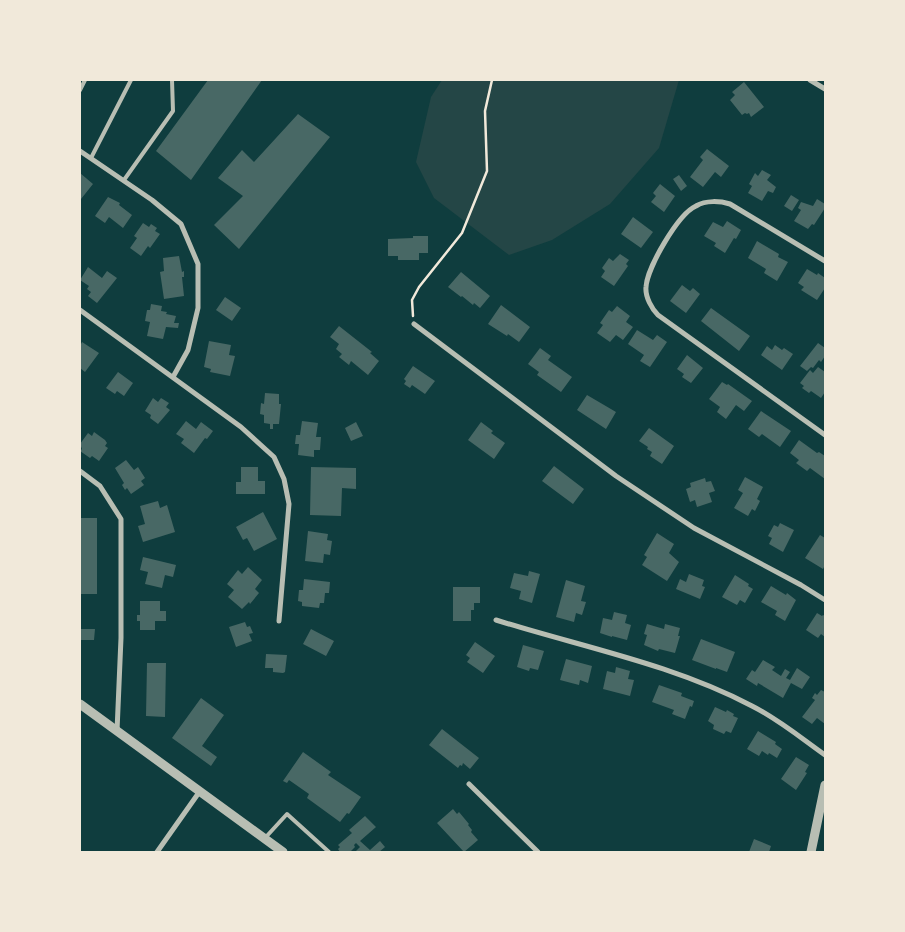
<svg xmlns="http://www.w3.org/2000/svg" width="905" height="932" viewBox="0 0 905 932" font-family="Montserrat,sans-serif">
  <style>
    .green { fill: #244646 }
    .building { fill: #486865 }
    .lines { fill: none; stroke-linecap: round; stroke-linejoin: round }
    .path { stroke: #f1e9da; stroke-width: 2.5 }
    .service { stroke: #b8beb3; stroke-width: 4 }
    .minor { stroke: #b8beb3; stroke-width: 5 }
    .tertiary { stroke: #b8beb3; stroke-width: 9 }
  </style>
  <rect width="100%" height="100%" fill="#0f3d3e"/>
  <path class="green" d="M 442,80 L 679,80 L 659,148 L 610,204 L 552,240 L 509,255 L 434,198 L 416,162 L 431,97 Z"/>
  <path class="building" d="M 208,80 L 262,80 L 191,180 L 156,151 Z
    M 744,82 L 764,107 L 751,117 L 749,113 L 747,114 L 745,113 L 742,115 L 730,100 L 735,95 L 732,92 Z
    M 298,114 L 330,137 L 239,249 L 214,225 L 243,196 L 218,178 L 242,150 L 254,162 Z
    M 707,149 L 729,166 L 721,177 L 715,172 L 703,187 L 690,177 L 703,160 L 700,157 Z
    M 762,170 L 771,175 L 767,180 L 776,187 L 773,193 L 768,191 L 762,201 L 748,193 L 752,186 L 749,184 L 755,173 L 758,176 Z
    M 80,173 L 93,184 L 81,199 L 80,198 Z
    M 679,175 L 687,186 L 681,191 L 673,179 Z
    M 660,184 L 675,196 L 664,212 L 651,202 L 656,196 L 653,193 Z
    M 791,195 L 799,200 L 792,211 L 784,206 Z
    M 108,197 L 120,203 L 119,205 L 132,215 L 123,228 L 109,217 L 105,223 L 95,216 Z
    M 817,199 L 825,204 L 825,208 L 814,225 L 812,224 L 808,229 L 794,221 L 801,210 L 798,208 L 801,202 L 813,206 Z
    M 633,217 L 653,232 L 641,248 L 621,234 Z
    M 727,221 L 741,230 L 736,239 L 734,238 L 725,253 L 714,246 L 716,243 L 704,236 L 713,222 L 723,227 Z
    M 143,223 L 149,227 L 151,224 L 157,228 L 155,231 L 160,234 L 150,248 L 148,246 L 141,256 L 130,248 L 137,238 L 134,236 Z
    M 413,236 L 428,236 L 428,253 L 419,253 L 419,260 L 398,260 L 398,256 L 388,256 L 388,239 L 413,238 Z
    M 757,241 L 779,254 L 778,257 L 788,262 L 777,281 L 764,273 L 766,269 L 748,258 Z
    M 620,254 L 629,260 L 626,264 L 628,266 L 614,286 L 601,277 L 605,271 L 602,268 L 609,258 L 613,261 Z
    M 179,256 L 182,272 L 184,271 L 184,277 L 182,277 L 184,296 L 164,299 L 160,272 L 164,271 L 163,258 Z
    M 88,267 L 102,278 L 107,271 L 117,278 L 97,303 L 88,296 L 91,292 L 87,289 L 89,286 L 80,280 Z
    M 807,269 L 817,275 L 818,273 L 825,278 L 825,288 L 817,300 L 801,290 L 804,287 L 798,283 Z
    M 461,272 L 490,296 L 480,308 L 474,303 L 473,305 L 462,296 L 461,297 L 448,287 Z
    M 682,285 L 690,291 L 693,288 L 700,294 L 686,313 L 670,301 Z
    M 225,297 L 241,308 L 232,321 L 216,310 Z
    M 151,304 L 162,306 L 161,311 L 167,312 L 166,314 L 176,316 L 174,323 L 179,323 L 178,328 L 166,327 L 163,339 L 147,336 L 150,322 L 145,321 L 147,310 L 150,310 Z
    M 501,305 L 530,327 L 519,342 L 508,334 L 507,336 L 488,324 Z
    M 617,306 L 630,316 L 626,322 L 633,327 L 623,340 L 616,335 L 610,342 L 597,333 L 603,325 L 600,323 L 609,310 L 612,312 Z
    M 711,308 L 750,336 L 739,351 L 701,321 Z
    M 339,326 L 372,352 L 370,353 L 379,361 L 368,375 L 351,361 L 349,365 L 339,357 L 342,354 L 336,349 L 339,344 L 330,337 Z
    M 637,330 L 653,340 L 657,335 L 667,342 L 650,367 L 640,361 L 644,355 L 628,344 Z
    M 209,341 L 231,345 L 229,355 L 235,356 L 230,376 L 210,372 L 211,369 L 204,367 Z
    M 82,342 L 99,353 L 85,372 L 80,368 L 80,346 Z
    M 818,343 L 825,348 L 825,356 L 821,362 L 819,360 L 813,368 L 811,367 L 807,371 L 800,366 Z
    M 775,345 L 782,350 L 784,348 L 793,354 L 782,370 L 761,355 L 767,346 L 772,350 Z
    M 540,348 L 551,356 L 548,360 L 572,377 L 561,392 L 537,375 L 539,372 L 528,364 Z
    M 687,355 L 703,368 L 691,383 L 682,377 L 684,374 L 677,369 Z
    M 413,366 L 435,381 L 425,394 L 412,385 L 410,388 L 404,384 L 406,381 L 404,379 Z
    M 818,367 L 825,372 L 825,392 L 821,398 L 811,391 L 809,393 L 802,388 L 804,386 L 800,383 L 810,370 L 813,373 Z
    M 118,372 L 133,383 L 124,396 L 117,391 L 115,394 L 106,388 Z
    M 722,382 L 727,385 L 728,384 L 752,401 L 744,411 L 736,405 L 726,419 L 717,412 L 720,407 L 709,399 Z
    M 265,393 L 279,394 L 279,404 L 281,404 L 279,424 L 273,424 L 273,429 L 270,429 L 270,424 L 264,423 L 264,415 L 260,414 L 261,403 L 264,404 Z
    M 587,395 L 616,412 L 606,429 L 577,410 Z
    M 153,398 L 158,402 L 161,398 L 169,403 L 166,407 L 170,410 L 158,424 L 150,418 L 151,415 L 145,411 Z
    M 761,411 L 791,431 L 780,447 L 762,434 L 759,437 L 748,429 Z
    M 186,421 L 196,429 L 201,422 L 213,431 L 207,439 L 205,438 L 194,453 L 181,443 L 184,439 L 176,434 Z
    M 302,421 L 318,423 L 316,437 L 321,437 L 320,450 L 314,450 L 314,457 L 298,455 L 299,444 L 295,444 L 296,435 L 300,435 Z
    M 356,422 L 363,436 L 351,441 L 345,428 Z
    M 481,422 L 493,431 L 491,433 L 505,443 L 494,459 L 468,440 Z
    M 649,428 L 674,446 L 662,464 L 650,456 L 652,452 L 647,449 L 648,447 L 639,441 Z
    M 94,432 L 105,440 L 107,443 L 105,446 L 108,448 L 99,461 L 92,456 L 90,458 L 80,451 L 82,449 L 80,444 L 88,433 L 92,436 Z
    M 799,440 L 817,453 L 819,452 L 825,456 L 825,479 L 810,468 L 807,471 L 796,463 L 799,460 L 790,453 Z
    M 126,460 L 134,470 L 138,467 L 145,478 L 141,481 L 144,485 L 131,494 L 127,488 L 125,490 L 122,485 L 124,483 L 115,468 Z
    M 554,466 L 584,489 L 573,504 L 542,481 Z
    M 241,467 L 258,467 L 258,481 L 265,481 L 265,494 L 236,494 L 236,482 L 241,482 Z
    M 311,467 L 356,468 L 356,489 L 342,488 L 341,516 L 310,515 Z
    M 745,477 L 763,487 L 757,499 L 760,501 L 755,511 L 752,509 L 748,516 L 734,508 L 743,493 L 738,490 Z
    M 705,478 L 706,482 L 711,481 L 715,491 L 709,493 L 712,502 L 697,507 L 695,500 L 690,502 L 686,489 L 691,487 L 690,483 Z
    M 158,501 L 160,508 L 167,505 L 175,532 L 143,542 L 138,526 L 145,524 L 140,506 Z
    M 263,512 L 277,539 L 254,551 L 247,538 L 243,540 L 236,527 Z
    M 80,518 L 97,518 L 97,594 L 80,594 Z
    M 780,523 L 794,530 L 783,552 L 769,544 L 772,538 L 768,536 L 774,525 L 778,527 Z
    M 308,531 L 328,534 L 327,540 L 332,541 L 330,555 L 324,554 L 323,563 L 305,561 Z
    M 657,533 L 674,544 L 669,553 L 679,562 L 667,581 L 642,565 L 647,557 L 644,555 Z
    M 820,535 L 825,538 L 825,565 L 823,569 L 805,558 Z
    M 143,557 L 176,565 L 173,577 L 165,575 L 162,588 L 145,584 L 148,572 L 140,570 Z
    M 248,567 L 262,580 L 255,589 L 259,593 L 250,604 L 249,602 L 242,609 L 228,597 L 234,590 L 227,584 L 238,570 L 242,574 Z
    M 529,571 L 540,574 L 532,603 L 519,599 L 521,591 L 510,588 L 514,573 L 528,576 Z
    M 689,574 L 704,580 L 702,586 L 705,587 L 700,599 L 676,589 L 680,579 L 686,582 Z
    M 735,575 L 749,584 L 748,586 L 753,589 L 745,603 L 740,600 L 737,605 L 722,597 Z
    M 304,579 L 330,582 L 329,593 L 325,593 L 324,603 L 320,603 L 319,608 L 302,606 L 302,602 L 298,601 L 299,590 L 303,590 Z
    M 566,580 L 585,586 L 581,601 L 586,602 L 582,615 L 576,613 L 574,622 L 556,617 Z
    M 771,586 L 786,595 L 787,593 L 796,600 L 785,621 L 775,615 L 777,611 L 761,602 Z
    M 453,587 L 480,587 L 480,603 L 474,603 L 474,610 L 471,610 L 471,621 L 453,621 Z
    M 140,601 L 160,601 L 160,611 L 166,611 L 166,621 L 155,621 L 155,630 L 140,630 L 140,621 L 137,621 L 137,615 L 140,615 Z
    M 614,612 L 627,615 L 625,623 L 631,625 L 627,640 L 612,636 L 612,637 L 600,633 L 603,618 L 612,620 Z
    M 817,613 L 822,616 L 823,615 L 825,616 L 825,637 L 821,634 L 818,638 L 806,630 Z
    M 245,622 L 247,627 L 250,626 L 253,633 L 249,634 L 252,641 L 236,647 L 229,627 Z
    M 647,624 L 664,629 L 665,624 L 680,628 L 678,636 L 680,636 L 675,653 L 659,649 L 658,651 L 644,645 L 647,635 L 644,634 Z
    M 80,629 L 95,629 L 94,640 L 80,640 Z
    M 311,629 L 334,641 L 326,656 L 303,644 Z
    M 701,639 L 735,652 L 727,672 L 716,668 L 716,669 L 692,660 Z
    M 475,642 L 495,656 L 483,673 L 467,662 L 470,658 L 466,655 Z
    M 523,645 L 544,651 L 538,670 L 530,668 L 529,671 L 517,667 Z
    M 266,654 L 287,655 L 285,672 L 283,673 L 273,672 L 273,668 L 265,668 Z
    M 566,659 L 592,666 L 588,683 L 580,680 L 579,685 L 560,680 Z
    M 763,660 L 775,667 L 772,670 L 781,676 L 785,669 L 790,672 L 786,678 L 790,680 L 797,668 L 810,677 L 802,689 L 791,683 L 783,698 L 758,683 L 757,686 L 746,679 L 752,670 L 755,672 Z
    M 147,663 L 166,663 L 165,717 L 146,716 Z
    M 616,667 L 630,671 L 628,679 L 634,680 L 630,696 L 603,689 L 607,671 L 615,673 Z
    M 659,685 L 682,693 L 681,696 L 694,701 L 692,707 L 690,706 L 685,719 L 672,714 L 674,710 L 652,702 Z
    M 821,690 L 825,692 L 825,724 L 817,718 L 812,724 L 802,717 L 815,700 L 812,698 L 815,693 L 817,695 Z
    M 201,698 L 224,715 L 202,746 L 217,757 L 211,766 L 172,738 Z
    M 715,707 L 726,712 L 727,710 L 734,714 L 733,716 L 738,718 L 731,733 L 726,731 L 724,734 L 713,729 L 714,725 L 708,721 Z
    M 442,729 L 479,758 L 470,769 L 463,763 L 462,766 L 460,765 L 458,768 L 429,745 Z
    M 758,731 L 776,742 L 775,744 L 782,749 L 777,758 L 769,753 L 768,755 L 762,751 L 759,756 L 747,749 Z
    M 303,752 L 331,772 L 328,775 L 361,797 L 349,814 L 347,813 L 340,822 L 307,798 L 309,794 L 289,780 L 287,783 L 283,781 Z
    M 796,757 L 809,765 L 805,772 L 807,773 L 796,790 L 781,779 Z
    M 453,809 L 457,814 L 459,812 L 469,824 L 468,825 L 472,830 L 471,832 L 478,840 L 464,852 L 437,823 Z
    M 365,816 L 376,827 L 360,841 L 370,850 L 380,841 L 385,847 L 379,852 L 357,852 L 356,851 L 360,847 L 356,843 L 354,845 L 355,847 L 350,852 L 340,852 L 338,849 L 340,847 L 338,845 L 352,833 L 349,830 Z
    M 754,839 L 771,846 L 769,852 L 749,852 Z"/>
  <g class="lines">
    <path class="path" d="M 413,316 L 412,300 L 419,287 L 462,233 L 487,171 L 485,111 L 492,80"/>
    <path class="service" d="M 80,90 L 85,80
      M 91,158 L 131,80
      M 124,180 L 173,111 L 172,80
      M 265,838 L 287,814 L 329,852"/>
    <path class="minor" d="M 810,80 L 825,89
      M 80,151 L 152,200 L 181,224 L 198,264 L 198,308 L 188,350 L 173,377
      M 825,261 L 730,204 C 720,201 706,200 696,206 C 678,214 647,268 646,287 C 645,297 652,309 658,315 L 825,435
      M 80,310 L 241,427 L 274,457 L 284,479 L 289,504 L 279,621
      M 414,324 L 616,476 L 694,528 L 801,585 L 825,600
      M 80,471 L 100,486 L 121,519 L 121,638 L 117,731
      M 496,620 C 582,647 672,664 752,706 C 778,719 801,738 825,755
      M 469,784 L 538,852
      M 157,852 L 200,791"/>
    <path class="tertiary" d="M 80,704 L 283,852
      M 811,852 L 825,785"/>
  </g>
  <rect width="905" height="932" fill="none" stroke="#f1e9da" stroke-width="162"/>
</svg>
